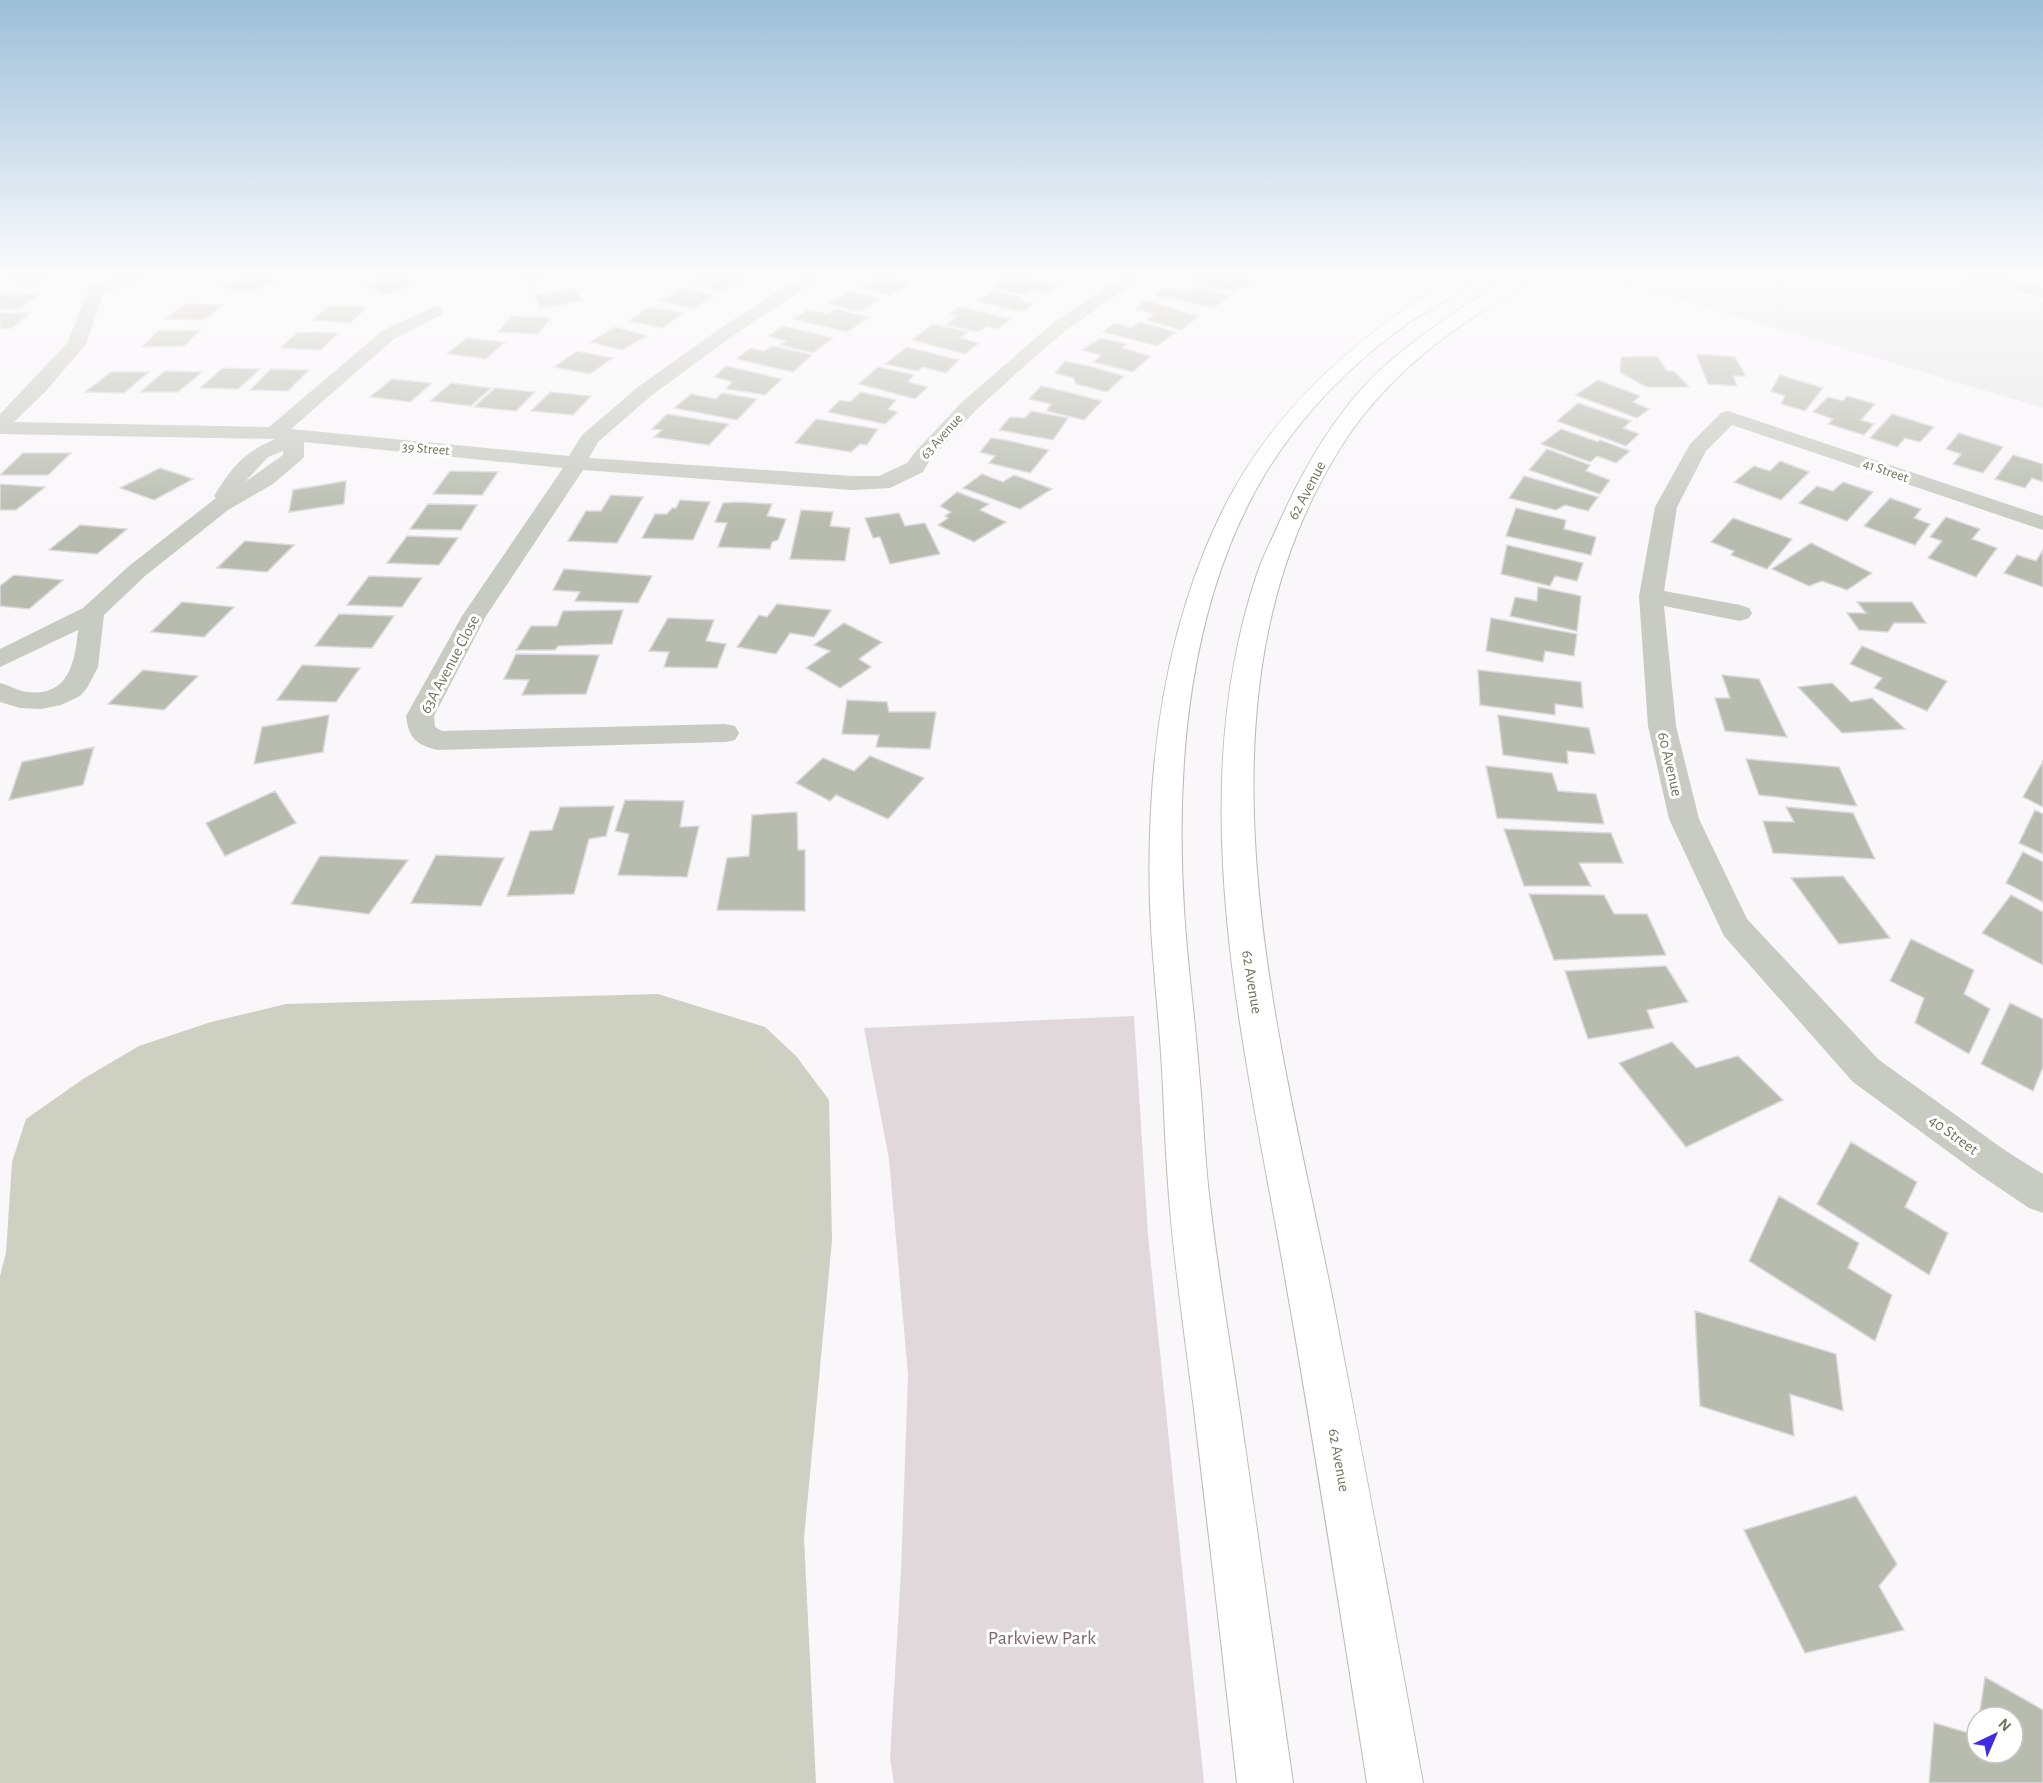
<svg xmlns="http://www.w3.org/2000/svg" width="2043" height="1783" viewBox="0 0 2043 1783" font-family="'Alegreya Sans',sans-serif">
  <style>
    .built { fill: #e9e8e7 }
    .green { fill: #e1d8dc }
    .water { fill: #ced0c2 }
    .building { fill: #b8bcae; stroke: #dbd9db; stroke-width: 1.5 }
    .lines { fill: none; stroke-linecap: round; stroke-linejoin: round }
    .secondary-casing { stroke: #babeb2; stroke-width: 2 }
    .minor { fill: #c8cbc2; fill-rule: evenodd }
    .tertiary { fill: #c8cbc2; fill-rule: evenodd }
    .secondary { fill: #fff; fill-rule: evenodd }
    .labels { text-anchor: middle; stroke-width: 6; stroke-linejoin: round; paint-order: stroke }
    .far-street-label { font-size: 14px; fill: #6e765b; stroke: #fff }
    .street-label { font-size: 16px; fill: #6e765b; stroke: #fff }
    .near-park-label { font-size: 20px; fill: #7f676f; stroke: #fff }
  </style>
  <rect width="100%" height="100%" fill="#f9f7f9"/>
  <path class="built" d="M 1601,276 L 1947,276 L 2043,301 L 2043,408 Z"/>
  <path class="green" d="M 1134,1016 L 1148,1235 L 1204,1783 L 894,1783 L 890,1758 L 901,1572 L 908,1375 L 889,1159 L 864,1028 Z"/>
  <path class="water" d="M 658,994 L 765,1027 L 796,1056 L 829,1100 L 832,1240 L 804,1538 L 816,1783 L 0,1783 L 0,1276 L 6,1253 L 12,1162 L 26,1119 L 83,1079 L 139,1046 L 211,1022 L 286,1004 Z"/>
  <path class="building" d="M 12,276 L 50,276 L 40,282 L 5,280 Z
    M 243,276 L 259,276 L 277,280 L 250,293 L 221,287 Z
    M 387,276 L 401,276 L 415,284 L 383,295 L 364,284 Z
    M 515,276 L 548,276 L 530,283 Z
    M 703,276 L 736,276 L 743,278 L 722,291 L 691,283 Z
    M 878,276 L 887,276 L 911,284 L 889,296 L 859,286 Z
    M 1008,276 L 1023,276 L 1060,285 L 1049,293 L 1032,291 L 1023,295 L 993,286 Z
    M 1192,276 L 1240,276 L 1253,279 L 1246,288 L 1238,287 L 1235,291 L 1206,287 L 1208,281 L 1191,278 Z
    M 1195,286 L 1231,296 L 1213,308 L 1156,295 L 1166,287 L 1185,292 Z
    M 575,288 L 581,301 L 540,309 L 535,295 Z
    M 683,288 L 714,296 L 692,309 L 660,301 Z
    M 993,290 L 1020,297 L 1018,300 L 1033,304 L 1022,312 L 977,301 Z
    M 848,291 L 880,299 L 860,312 L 828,304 Z
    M 38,294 L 20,309 L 0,309 L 0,295 Z
    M 1145,300 L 1167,307 L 1199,316 L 1181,330 L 1147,320 L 1154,314 L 1136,309 Z
    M 185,304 L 223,305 L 205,320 L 166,319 Z
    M 331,305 L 368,307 L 350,323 L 312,320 Z
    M 649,307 L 683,313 L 663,328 L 629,321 Z
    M 959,307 L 988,314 L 1010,319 L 997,329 L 987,326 L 977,332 L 946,325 L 957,316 L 950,314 Z
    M 835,309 L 869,317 L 847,332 L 793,319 L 808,310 L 828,314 Z
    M 0,313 L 30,313 L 12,328 L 0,329 Z
    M 511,316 L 551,318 L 538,334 L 498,332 Z
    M 1140,322 L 1176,332 L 1157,346 L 1103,332 L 1114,323 L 1131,328 Z
    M 933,324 L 968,332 L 960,338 L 979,343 L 965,354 L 912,340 Z
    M 783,326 L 833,338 L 813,353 L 780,345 L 786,341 L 768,336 Z
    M 615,327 L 647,336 L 622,350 L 590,342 Z
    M 200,330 L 184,346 L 142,347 L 158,331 Z
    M 298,332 L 338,333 L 321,350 L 280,348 Z
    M 467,338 L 505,342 L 486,359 L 447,354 Z
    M 1101,338 L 1127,344 L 1122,348 L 1151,356 L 1133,372 L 1093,362 L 1101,355 L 1082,350 Z
    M 773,346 L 812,355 L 793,372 L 736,359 L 751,348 L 764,351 Z
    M 907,347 L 959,360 L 946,373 L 923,367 L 917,371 L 885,364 Z
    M 577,351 L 613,358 L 590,374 L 554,367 Z
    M 1696,354 L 1735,357 L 1746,376 L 1733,376 L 1737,386 L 1708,384 Z
    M 1657,356 L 1667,371 L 1674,371 L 1689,387 L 1646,387 L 1620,372 L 1621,357 Z
    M 1065,361 L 1089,366 L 1124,376 L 1107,392 L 1076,384 L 1073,378 L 1055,373 Z
    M 726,366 L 782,379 L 765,395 L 726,389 L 732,382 L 714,377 Z
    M 878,367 L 914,375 L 908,382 L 928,387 L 915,399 L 859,384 Z
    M 223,368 L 260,369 L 238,389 L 200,388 Z
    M 271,369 L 309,370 L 288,391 L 250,390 Z
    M 165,371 L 202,372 L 178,392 L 140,392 Z
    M 111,372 L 149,372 L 124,393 L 85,392 Z
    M 1780,375 L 1823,388 L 1805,411 L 1781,404 L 1785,396 L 1771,391 Z
    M 392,379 L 432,383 L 410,402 L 370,397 Z
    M 1598,380 L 1640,396 L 1633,402 L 1649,409 L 1637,418 L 1575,395 Z
    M 451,383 L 491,388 L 471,406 L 430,401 Z
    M 1041,386 L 1063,391 L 1102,401 L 1084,420 L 1047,411 L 1051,404 L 1029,399 Z
    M 495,388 L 535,392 L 516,411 L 474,407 Z
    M 550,392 L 591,396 L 573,415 L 531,411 Z
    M 861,392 L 896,400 L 888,409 L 898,412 L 885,424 L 828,412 L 840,400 L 850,402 Z
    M 722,393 L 757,399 L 737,420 L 674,408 L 691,394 L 716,399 Z
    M 1847,396 L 1875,404 L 1861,420 L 1874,424 L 1864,435 L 1828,424 L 1833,419 L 1813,412 L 1828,397 L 1843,401 Z
    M 1578,403 L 1631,421 L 1623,428 L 1639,434 L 1626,446 L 1557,421 Z
    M 1031,411 L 1068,418 L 1053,440 L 999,430 L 1010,417 L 1025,418 Z
    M 667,414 L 697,419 L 729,424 L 709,445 L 654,437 L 662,430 L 652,429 Z
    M 1892,414 L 1934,427 L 1920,442 L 1905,438 L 1897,447 L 1870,438 Z
    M 816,419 L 860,426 L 878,429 L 867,445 L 860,444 L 851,452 L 795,443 Z
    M 1561,429 L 1598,442 L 1600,440 L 1630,451 L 1616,463 L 1597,456 L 1590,462 L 1541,444 Z
    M 1959,433 L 2003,447 L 1983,473 L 1953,464 L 1961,454 L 1946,449 Z
    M 991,438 L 1005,440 L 1049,450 L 1030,473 L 989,463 L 995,456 L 980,452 Z
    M 1547,449 L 1590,465 L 1586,471 L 1610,480 L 1600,494 L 1529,470 Z
    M 23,453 L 71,453 L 48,475 L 0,475 Z
    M 2013,455 L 2043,464 L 2043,482 L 2032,478 L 2025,488 L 1995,479 Z
    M 1780,461 L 1809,472 L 1781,500 L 1734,482 L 1754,466 L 1770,471 Z
    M 160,468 L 193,479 L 154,500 L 120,488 Z
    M 450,471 L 498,472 L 482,495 L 433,494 Z
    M 982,474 L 1003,482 L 1014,475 L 1052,489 L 1020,509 L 963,488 Z
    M 1524,476 L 1598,497 L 1588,511 L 1565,505 L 1556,510 L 1509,498 Z
    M 346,481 L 344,504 L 289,512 L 293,490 Z
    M 1843,482 L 1873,492 L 1847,521 L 1799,503 L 1817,486 L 1833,491 Z
    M 0,484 L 45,487 L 16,510 L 0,510 Z
    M 957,492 L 989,504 L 980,510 L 1006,522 L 974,542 L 938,525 L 948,518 L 945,516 L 951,512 L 940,506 Z
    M 611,495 L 643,497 L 617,543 L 568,541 L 586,511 L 601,511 Z
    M 1890,498 L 1921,509 L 1914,518 L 1930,524 L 1915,545 L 1864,526 Z
    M 680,500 L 710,502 L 693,540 L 642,538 L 655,514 L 667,514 L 672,508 L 676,508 Z
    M 737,502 L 772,504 L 767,516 L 786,519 L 778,540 L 772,542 L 770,549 L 718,547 L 727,523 L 715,522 L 723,503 Z
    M 428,504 L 477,505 L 461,530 L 410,529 Z
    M 1516,508 L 1566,520 L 1564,529 L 1596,537 L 1591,555 L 1506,536 Z
    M 801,510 L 833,512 L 830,526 L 850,528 L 845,561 L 790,559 Z
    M 899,513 L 905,526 L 925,523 L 940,554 L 890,564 L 880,537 L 873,538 L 865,518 Z
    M 1946,517 L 1980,529 L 1972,539 L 1997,548 L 1976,577 L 1928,558 L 1942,541 L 1930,537 Z
    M 1733,518 L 1792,539 L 1767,569 L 1731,555 L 1734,551 L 1711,542 Z
    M 80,525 L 127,529 L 97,554 L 49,550 Z
    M 407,536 L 458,538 L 439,565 L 387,563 Z
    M 245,541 L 294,545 L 267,572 L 217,568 Z
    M 1811,543 L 1872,573 L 1847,590 L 1822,581 L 1809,586 L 1772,569 Z
    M 1507,545 L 1583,563 L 1577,581 L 1555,576 L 1550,586 L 1501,574 Z
    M 2043,550 L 2043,587 L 2004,573 L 2017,555 L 2036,561 Z
    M 564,569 L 652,576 L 638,603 L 575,601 L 580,592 L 553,590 Z
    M 14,575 L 63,580 L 29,609 L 0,606 L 0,586 Z
    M 369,576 L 422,578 L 402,607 L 347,605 Z
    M 1538,587 L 1581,596 L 1577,631 L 1510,616 L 1515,597 L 1537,601 Z
    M 182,602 L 234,607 L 204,637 L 151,632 Z
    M 1857,602 L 1912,602 L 1926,623 L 1894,623 L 1888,632 L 1859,630 L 1847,613 L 1866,613 Z
    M 777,604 L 831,610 L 814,637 L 790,633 L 776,654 L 737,647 L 759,615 L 767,617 Z
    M 623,610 L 612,644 L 558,646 L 555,650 L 516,650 L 531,626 L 557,626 L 563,611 Z
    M 339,614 L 394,616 L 372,648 L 315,646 Z
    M 668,618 L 714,620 L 706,641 L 726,644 L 717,668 L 664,667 L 669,652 L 649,651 Z
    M 1491,618 L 1577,634 L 1574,656 L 1545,651 L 1543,662 L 1486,651 Z
    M 844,623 L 882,642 L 859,659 L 871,667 L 840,688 L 806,668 L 830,651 L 814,645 Z
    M 1862,646 L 1947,681 L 1927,711 L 1874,688 L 1882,678 L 1850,664 Z
    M 516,654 L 599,655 L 586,694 L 522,695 L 529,680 L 504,679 Z
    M 302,665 L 360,668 L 336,702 L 277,700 Z
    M 143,670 L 198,676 L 164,710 L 108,704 Z
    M 1478,670 L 1581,682 L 1583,708 L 1555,704 L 1555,715 L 1480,705 Z
    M 1722,675 L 1759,679 L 1787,737 L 1725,731 L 1715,698 L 1730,698 Z
    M 1832,683 L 1851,702 L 1872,698 L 1905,729 L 1842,733 L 1798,687 Z
    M 847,700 L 887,702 L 889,712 L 936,712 L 930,749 L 876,747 L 879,735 L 842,734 Z
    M 329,715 L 323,752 L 254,764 L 262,727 Z
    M 1498,715 L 1589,728 L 1595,754 L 1567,751 L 1568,764 L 1503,755 Z
    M 94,747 L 83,785 L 9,800 L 22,762 Z
    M 870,756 L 924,778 L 888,819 L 836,795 L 830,801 L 796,783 L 823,758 L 854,771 Z
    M 1746,759 L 1839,767 L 1857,806 L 1759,795 Z
    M 2043,761 L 2043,807 L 2023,797 Z
    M 1486,766 L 1552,773 L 1558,791 L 1596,794 L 1604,824 L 1497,818 Z
    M 275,791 L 296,823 L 225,856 L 206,823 Z
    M 625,800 L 684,801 L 680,827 L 699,826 L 687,877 L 618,875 L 629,834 L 615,831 Z
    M 614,806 L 606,836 L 589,839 L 574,894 L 507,896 L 530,831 L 552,830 L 560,807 Z
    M 1786,807 L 1853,813 L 1875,859 L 1773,853 L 1763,821 L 1794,822 Z
    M 2035,810 L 2043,814 L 2043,854 L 2019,843 Z
    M 797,812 L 798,850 L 805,850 L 805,911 L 717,910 L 727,858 L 749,856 L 752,815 Z
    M 1504,829 L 1611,833 L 1623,863 L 1579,863 L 1591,886 L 1524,886 Z
    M 2023,852 L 2043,862 L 2043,902 L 2006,883 Z
    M 436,855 L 504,858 L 481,906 L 411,903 Z
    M 320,856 L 408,860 L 369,914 L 291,904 Z
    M 1843,876 L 1890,938 L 1839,944 L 1791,878 Z
    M 1529,894 L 1604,895 L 1614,914 L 1647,914 L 1666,955 L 1554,960 Z
    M 2011,895 L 2043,912 L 2043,965 L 1982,933 Z
    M 1911,939 L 1974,970 L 1964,994 L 1990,1009 L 1969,1054 L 1915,1023 L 1924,998 L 1890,981 Z
    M 1666,966 L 1688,1002 L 1647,1010 L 1654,1028 L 1588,1039 L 1565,971 Z
    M 2010,1003 L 2043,1019 L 2043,1067 L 2033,1091 L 1981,1064 Z
    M 1672,1042 L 1696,1068 L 1738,1056 L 1783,1100 L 1686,1147 L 1619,1063 Z
    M 1851,1142 L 1917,1182 L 1905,1207 L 1948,1233 L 1929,1275 L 1817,1204 Z
    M 1779,1196 L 1859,1243 L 1848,1268 L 1892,1295 L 1875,1341 L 1749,1261 Z
    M 1695,1311 L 1836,1354 L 1843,1411 L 1790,1394 L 1794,1436 L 1700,1406 Z
    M 1856,1496 L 1897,1564 L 1879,1586 L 1904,1630 L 1805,1653 L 1744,1530 Z
    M 1985,1677 L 2043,1710 L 2043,1783 L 1929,1783 L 1934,1723 L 1976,1735 L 1977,1730 L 1977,1753 L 2013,1753 L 2013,1717 L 1979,1717 Z"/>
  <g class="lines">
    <g class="secondary-casing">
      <path id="secondary" d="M 1457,276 L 1479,276 C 1458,296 1428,309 1404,326 C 1349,366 1301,415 1265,474 C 1189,601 1175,764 1184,909 C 1187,963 1195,1017 1199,1071 C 1203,1109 1204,1147 1208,1185 C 1216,1261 1229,1336 1240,1411 C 1258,1535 1275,1659 1293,1783 L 1237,1783 C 1223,1659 1209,1534 1194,1410 C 1185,1335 1173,1259 1168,1183 C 1165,1145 1164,1107 1162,1069 C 1159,1015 1152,961 1150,906 C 1146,774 1162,637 1220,516 C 1270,411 1357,335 1457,276 Z
        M 1510,276 L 1531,276 C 1512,295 1486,308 1464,323 C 1414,358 1371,398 1339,450 C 1182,703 1279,1031 1333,1301 C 1364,1462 1394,1622 1423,1783 L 1367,1783 C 1339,1603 1311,1423 1279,1243 C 1240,1026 1184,791 1257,574 C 1263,556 1272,539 1280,521 C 1302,472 1329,424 1366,384 C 1408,341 1460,309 1510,276 Z"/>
    </g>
    <path class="minor" d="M 115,276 L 145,276 L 143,280 L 123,285 L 103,294 L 86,344 L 45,392 L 14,422 L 269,427 L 382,331 L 435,306 L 441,307 L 444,311 L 441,315 L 394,339 L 291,429 L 569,456 L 582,435 L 638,387 L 725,325 L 803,276 L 823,276 L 737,333 L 652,395 L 598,442 L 589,458 L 852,476 L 879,476 L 907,463 L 915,452 L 962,402 L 1053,323 L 1123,276 L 1143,276 L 1065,331 L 1029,362 L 976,410 L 930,460 L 923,472 L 890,488 L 852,490 L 583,470 L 486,616 L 434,716 L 435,727 L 442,731 L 725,724 L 735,726 L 739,733 L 735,740 L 725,742 L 437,750 C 415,744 409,738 406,716 L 462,616 L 563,468 L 304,442 L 304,457 L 300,461 L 273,484 L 228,510 L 145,576 L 104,615 L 98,667 L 87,688 L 80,696 L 61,705 L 41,709 L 20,708 L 0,702 L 0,683 C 8,685 15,689 22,691 C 67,700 75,665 78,630 L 0,667 L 0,649 L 83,608 L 129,566 L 216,498 L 214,496 C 232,467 243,453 275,439 L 0,434 L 0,414 L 68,342 L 89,287 ZM 283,451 L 283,455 L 245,482 L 268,457 Z
      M 1728,411 L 2043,516 L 2043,530 L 1732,425 L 1706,451 L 1677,507 L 1664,591 L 1740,605 L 1749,608 L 1752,613 L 1749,618 L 1740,621 L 1664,606 L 1676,726 L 1699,819 L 1747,919 L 1879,1060 L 2006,1151 L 2043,1174 L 2043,1213 L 2029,1208 L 1980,1175 L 1853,1082 L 1724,936 L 1669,819 L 1648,726 L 1639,596 L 1655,507 L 1690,444 L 1721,413 Z"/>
    <path class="tertiary" d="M 1967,276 L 1999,276 L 2043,288 L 2043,298 L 1970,280 Z"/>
    <use href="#secondary" class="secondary"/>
  </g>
  <linearGradient id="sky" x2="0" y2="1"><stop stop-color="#9dbfd9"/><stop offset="0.52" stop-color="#fcfbfc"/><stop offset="1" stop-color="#fcfbfc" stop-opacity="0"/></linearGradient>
  <rect width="2043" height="526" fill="url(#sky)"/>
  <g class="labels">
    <g class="far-street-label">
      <text transform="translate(941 436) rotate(-48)" y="5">63 Avenue</text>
      <text transform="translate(426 448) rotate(5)" y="5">39 Street</text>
      <text transform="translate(1886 470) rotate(19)" y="5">41 Street</text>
    </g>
    <g class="street-label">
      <text transform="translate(1306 490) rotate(-62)" y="6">62 Avenue</text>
      <text transform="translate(449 664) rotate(-62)" y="6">63A Avenue Close</text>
      <text transform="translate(1671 764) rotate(77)" y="6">60 Avenue</text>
      <text transform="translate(1253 982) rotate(81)" y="6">62 Avenue</text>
      <text transform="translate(1954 1134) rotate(36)" y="6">40 Street</text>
      <text transform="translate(1340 1460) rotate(80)" y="6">62 Avenue</text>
    </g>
    <g class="near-park-label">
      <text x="1042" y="1644">Parkview Park</text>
    </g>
  </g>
  <g transform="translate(1995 1735) rotate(44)"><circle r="28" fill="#ffffff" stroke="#c5c8bd" stroke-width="1.5"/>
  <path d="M0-4.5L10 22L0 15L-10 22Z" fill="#3e2be5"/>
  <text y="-9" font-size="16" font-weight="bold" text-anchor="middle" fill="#6e765b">N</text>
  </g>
</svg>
